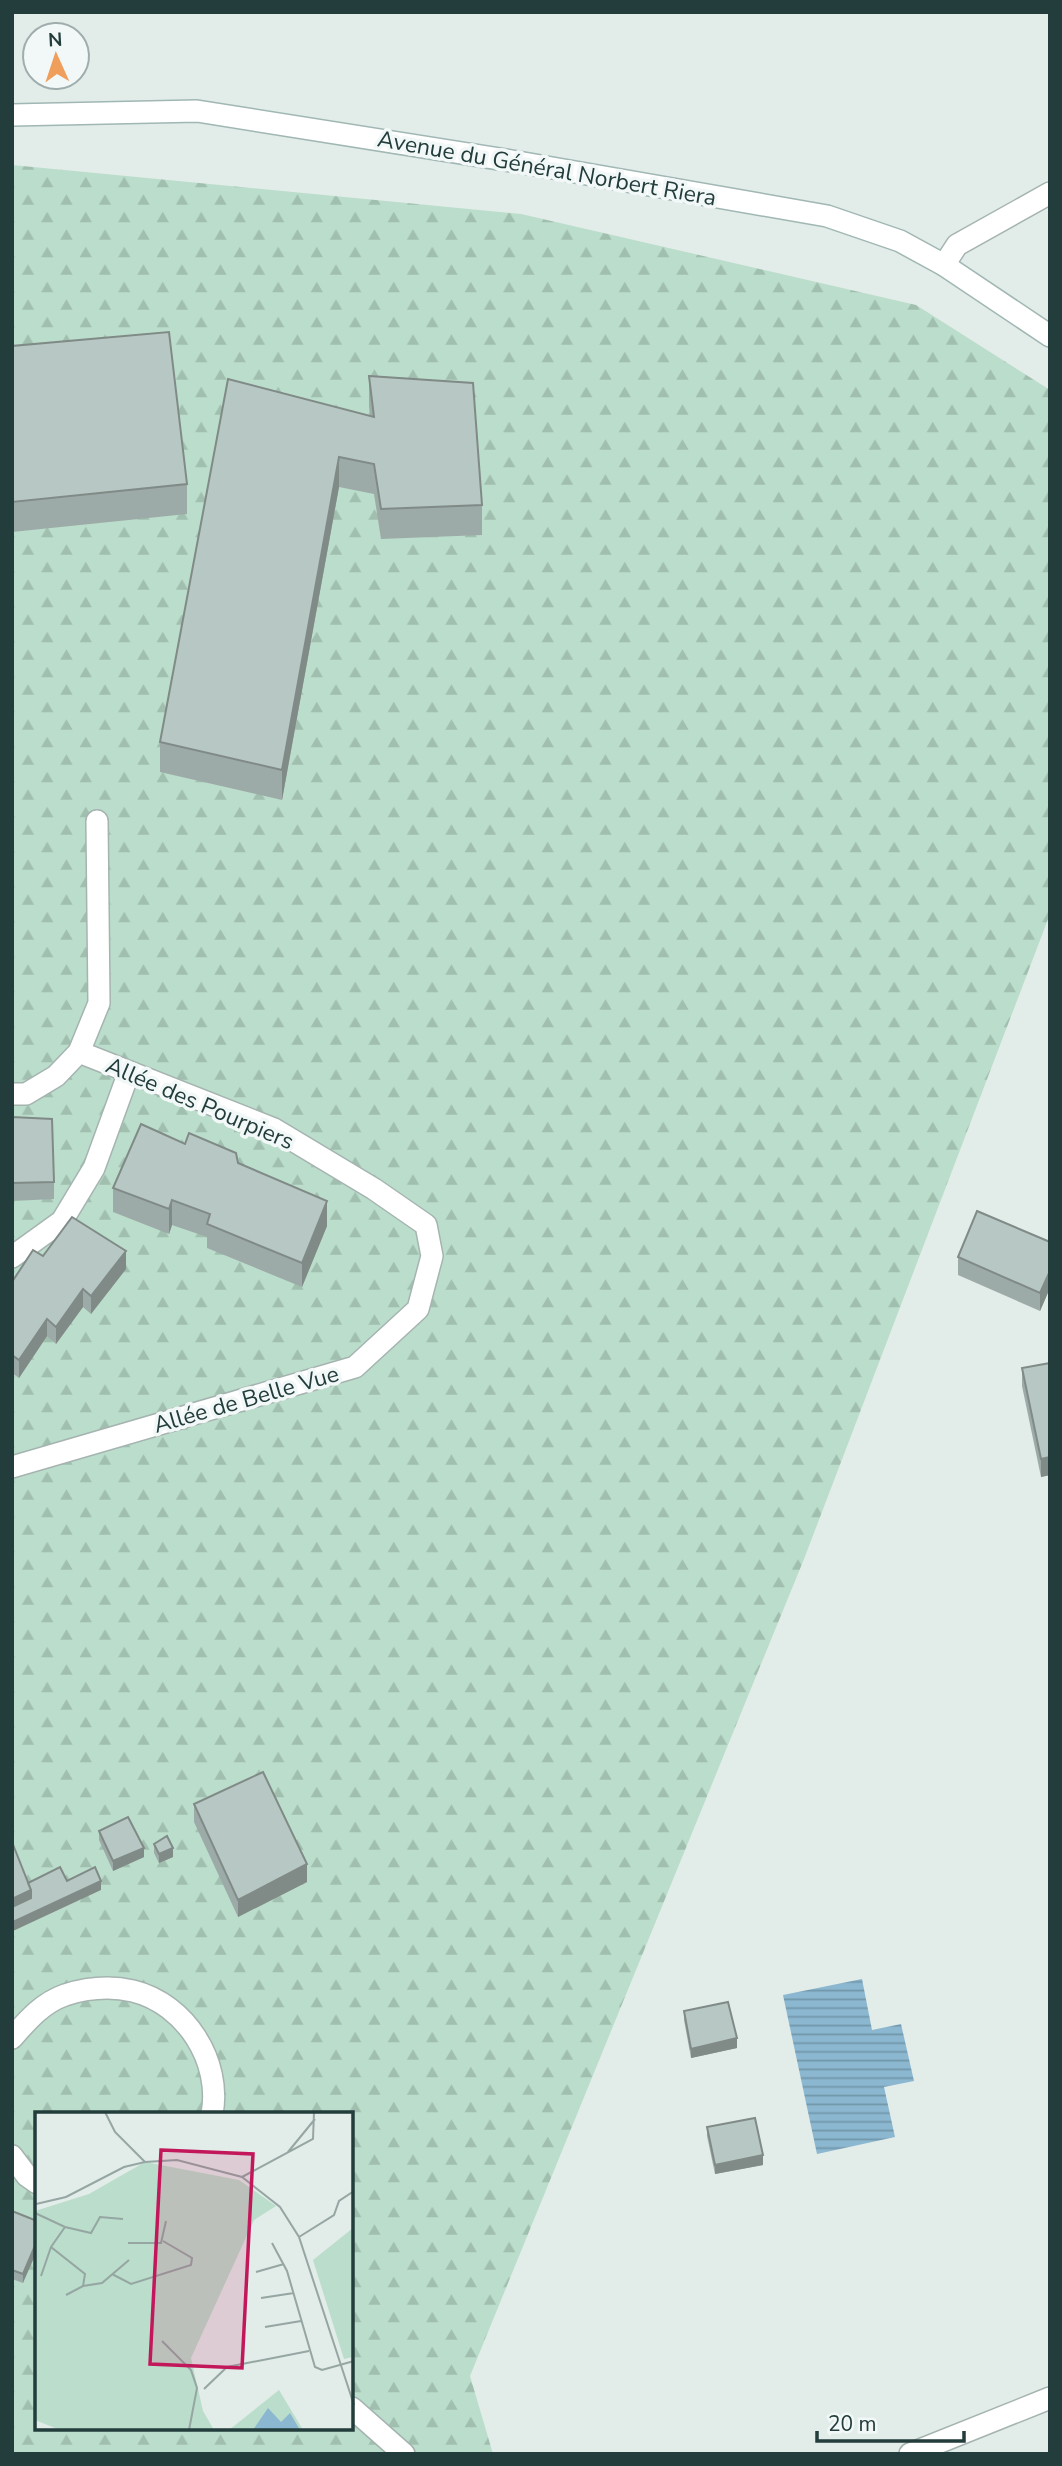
<svg xmlns="http://www.w3.org/2000/svg" width="1062" height="2466" viewBox="0 0 1062 2466" font-family="'Nunito Sans',sans-serif">
  <style>
    .forest { fill: url(#forest-firs); fill-rule: evenodd }
    .water { fill: url(#water-rules) }
    .lines { fill: none; stroke-linecap: round; stroke-linejoin: round }
    .service-casing { stroke: #a5b4b1; stroke-width: 24 }
    .minor-casing { stroke: #a5b4b1; stroke-width: 24 }
    .secondary-casing { stroke: #a0b7b4; stroke-width: 24 }
    .service { stroke: #fff; stroke-width: 21 }
    .minor { stroke: #fff; stroke-width: 21 }
    .secondary { stroke: #fff; stroke-width: 21 }
    .wall { fill: #9daba8 }
    .shaded-wall { fill: #808b88 }
    .building { fill: #b7c7c3; stroke: #808b88; stroke-width: 2 }
    .labels { text-anchor: middle; stroke-width: 7; stroke-linejoin: round; paint-order: stroke }
    .street-label { font-size: 23px; fill: #223d3b; stroke: #f2f8f7 }
    .inset-road { fill: none; stroke: #95a6a3; stroke-width: 2 }
    .view { fill: #c2185b; fill-opacity: 0.15; stroke: #c2185b; stroke-width: 3.5 }
    .inset-edge { fill: none; stroke: #223d3b; stroke-width: 3.5 }
  </style>
  <defs>
    <pattern id="forest-firs" width="22" height="20" patternUnits="userSpaceOnUse" patternTransform="scale(1.75)"><rect width="22" height="20" fill="#bbddcb"/><path d="M5 1l3.5 6h-7zM16 11l3.5 6h-7z" fill="#a0bfaf"/></pattern>
    <pattern id="water-rules" width="6" height="5" patternUnits="userSpaceOnUse" patternTransform="scale(1.75)"><rect width="6" height="5" fill="#8bb7d0"/><path d="M0 2.5h6" fill="none" stroke="#7196aa"/></pattern>
  </defs>
  <rect width="100%" height="100%" fill="#e2ece9"/>
  <path class="forest" d="M 12,165 L 521,214 L 916,305 L 1050,390 L 1050,914 L 804,1559 L 470,2376 L 493,2454 L 12,2454 ZM 37,2114 L 352,2114 L 352,2429 L 37,2429 Z"/>
  <path class="water" d="M 862,1979 L 872,2030 L 901,2024 L 914,2081 L 884,2087 L 895,2137 L 817,2154 L 783,1995 Z"/>
  <g class="lines">
    <g class="service-casing">
      <path id="service" d="M 12,2038 C 27,2021 42,2003 65,1995 C 87,1988 111,1986 133,1991 C 186,2004 222,2062 212,2114
        M 12,2156 L 27,2176 L 37,2183
        M 352,2408 L 404,2454"/>
    </g>
    <g class="minor-casing">
      <path id="minor" d="M 944,265 L 957,245 L 1050,193
        M 12,1094 L 26,1094 L 56,1076 L 79,1052 L 99,1003 L 97,821
        M 12,1257 L 62,1221 L 94,1168 L 129,1072
        M 12,1467 L 355,1367 L 418,1309 L 432,1256 L 426,1225 L 374,1189 L 274,1129 L 79,1052
        M 910,2454 L 1050,2398"/>
    </g>
    <g class="secondary-casing">
      <path id="secondary" d="M 12,115 L 197,111 L 518,162 L 827,216 L 900,241 L 944,265 L 1050,336"/>
    </g>
    <use href="#service" class="service"/>
    <use href="#minor" class="minor"/>
    <use href="#secondary" class="secondary"/>
  </g>
  <path class="wall" d="M 12,346 L 187,484 L 187,514 L 12,532 Z
    M 369,376 L 482,505 L 482,535 L 381,539 L 374,494 L 339,487 L 282,800 L 160,772 L 160,742 L 228,379 L 370,416 L 369,406 Z
    M 12,1117 L 54,1182 L 54,1199 L 12,1201 Z
    M 185,1144 L 238,1163 L 327,1226 L 302,1287 L 207,1248 L 207,1237 L 172,1225 L 169,1234 L 113,1212 L 113,1188 Z
    M 1050,1242 L 1050,1288 L 1040,1311 L 958,1275 L 958,1257 Z
    M 43,1256 L 126,1269 L 91,1314 L 83,1307 L 56,1344 L 47,1336 L 19,1378 L 12,1373 L 12,1282 Z
    M 1050,1363 L 1050,1475 L 1041,1477 L 1022,1386 L 1022,1368 Z
    M 194,1804 L 307,1882 L 238,1917 L 194,1822 Z
    M 99,1831 L 144,1857 L 113,1871 L 99,1840 Z
    M 154,1844 L 173,1857 L 159,1863 L 154,1853 Z
    M 684,2011 L 737,2048 L 691,2058 L 684,2020 Z
    M 707,2127 L 763,2165 L 715,2174 L 707,2136 Z
    M 12,2211 L 37,2221 L 23,2283 L 12,2279 Z"/>
  <path class="shaded-wall" d="M 339,457 L 339,487 L 282,800 L 282,770 Z
    M 172,1200 L 172,1225 L 169,1234 L 169,1209 Z
    M 327,1201 L 327,1226 L 302,1287 L 302,1263 Z
    M 126,1251 L 126,1269 L 91,1314 L 91,1296 Z
    M 1050,1271 L 1050,1288 L 1040,1311 L 1040,1293 Z
    M 83,1289 L 83,1307 L 56,1344 L 56,1327 Z
    M 47,1319 L 47,1336 L 19,1378 L 19,1360 Z
    M 1050,1457 L 1050,1475 L 1041,1477 L 1041,1459 Z
    M 144,1848 L 144,1857 L 113,1871 L 113,1861 Z
    M 173,1848 L 173,1857 L 159,1863 L 159,1854 Z
    M 307,1864 L 307,1882 L 238,1917 L 238,1900 Z
    M 101,1881 L 101,1890 L 13,1931 L 13,1922 Z
    M 31,1890 L 31,1908 L 12,1917 L 12,1899 Z
    M 737,2038 L 737,2048 L 691,2058 L 691,2049 Z
    M 763,2155 L 763,2165 L 715,2174 L 715,2165 Z
    M 37,2241 L 37,2251 L 23,2283 L 23,2274 Z"/>
  <path class="building" d="M 169,332 L 187,484 L 12,502 L 12,346 Z
    M 369,376 L 473,383 L 482,505 L 381,509 L 374,464 L 339,457 L 282,770 L 160,742 L 228,379 L 374,417 Z
    M 12,1117 L 52,1119 L 54,1182 L 12,1183 Z
    M 141,1124 L 185,1144 L 189,1133 L 236,1153 L 238,1163 L 327,1201 L 302,1263 L 207,1224 L 210,1214 L 172,1200 L 169,1209 L 113,1188 Z
    M 977,1211 L 1050,1242 L 1050,1271 L 1040,1293 L 958,1257 Z
    M 72,1217 L 126,1251 L 91,1296 L 83,1289 L 56,1327 L 47,1319 L 19,1360 L 12,1355 L 12,1282 L 33,1250 L 43,1256 Z
    M 1050,1363 L 1050,1457 L 1041,1459 L 1022,1368 Z
    M 263,1772 L 307,1864 L 238,1900 L 194,1804 Z
    M 128,1817 L 144,1848 L 113,1861 L 99,1831 Z
    M 167,1836 L 173,1848 L 159,1854 L 154,1844 Z
    M 12,1842 L 31,1890 L 12,1899 Z
    M 60,1867 L 67,1881 L 95,1867 L 101,1881 L 13,1922 L 12,1907 L 31,1898 L 31,1890 L 28,1883 Z
    M 728,2002 L 737,2038 L 691,2049 L 684,2011 Z
    M 755,2118 L 763,2155 L 715,2165 L 707,2127 Z
    M 12,2211 L 37,2221 L 37,2241 L 23,2274 L 12,2270 Z"/>
  <g class="labels">
    <g class="street-label">
      <text transform="translate(547 168) rotate(10)" y="8">Avenue du Général Norbert Riera</text>
      <text transform="translate(200 1103) rotate(23)" y="8">Allée des Pourpiers</text>
      <text transform="translate(246 1399) rotate(-16)" y="8">Allée de Belle Vue</text>
    </g>
  </g>
  <g transform="translate(35 2112)">
    <rect width="318" height="318" fill="#e2ece9"/>
    <path d="M 110,50 L 204,68 L 241,94 L 219,108 L 156,246 L 168,299 L 179,318 L 25,318 L 0,308 L 0,99 L 54,82 ZM 318,116 L 318,245 L 309,247 L 278,148 ZM 244,278 L 268,318 L 194,318 Z" fill="#bbddcb"/>
    <path d="M 233,296 L 246,310 L 255,301 L 265,318 L 218,318 Z" fill="#8bb7d0"/>
    <path class="inset-road" d="M 70,0 L 80,20 L 110,50M 253,40 L 280,7M 207,65 L 278,27 L 279,0M 1,92 L 31,85 L 89,55 L 110,50 L 142,48 L 207,65 L 245,95 L 264,125 L 319,293M 0,101 L 30,115 L 56,121 L 65,105 L 88,107M 30,115 L 16,135 L 50,162 L 48,174 L 31,183M 264,125 L 299,103 L 304,89 L 319,79M 93,131 L 126,131 L 131,109M 237,131 L 252,159 L 280,255 L 287,258 L 319,249M 221,160 L 249,152M 77,162 L 96,172 L 156,153 L 157,146 L 128,129M 6,164 L 16,135M 48,174 L 67,171 L 94,148M 226,186 L 259,181M 230,215 L 266,209M 127,229 L 156,258 L 162,276 L 154,318M 169,277 L 192,255 L 274,239"/>
    <path class="view" d="M 126,38 L 218,42 L 207,256 L 115,252 Z"/>
    <rect width="318" height="318" class="inset-edge"/>
  </g>
  <rect width="1062" height="2466" fill="none" stroke="#223d3b" stroke-width="28"/>
  <g transform="translate(56 56) rotate(357)"><circle r="33" fill="#f2f8f7" stroke="#9fadac" stroke-width="2"/>
  <path d="M0-5L12 26L0 18L-12 26Z" fill="#ef9e5c"/>
  <text y="-10" font-size="19" font-weight="bold" text-anchor="middle" fill="#223d3b">N</text>
  </g>
  <path d="M817 2431v10h147v-10" fill="none" stroke="#223d3b" stroke-width="3.5"/>
  <text x="828" y="2431" font-size="21" fill="#223d3b" stroke="#f2f8f7" stroke-width="5" paint-order="stroke">20 m</text>
</svg>
